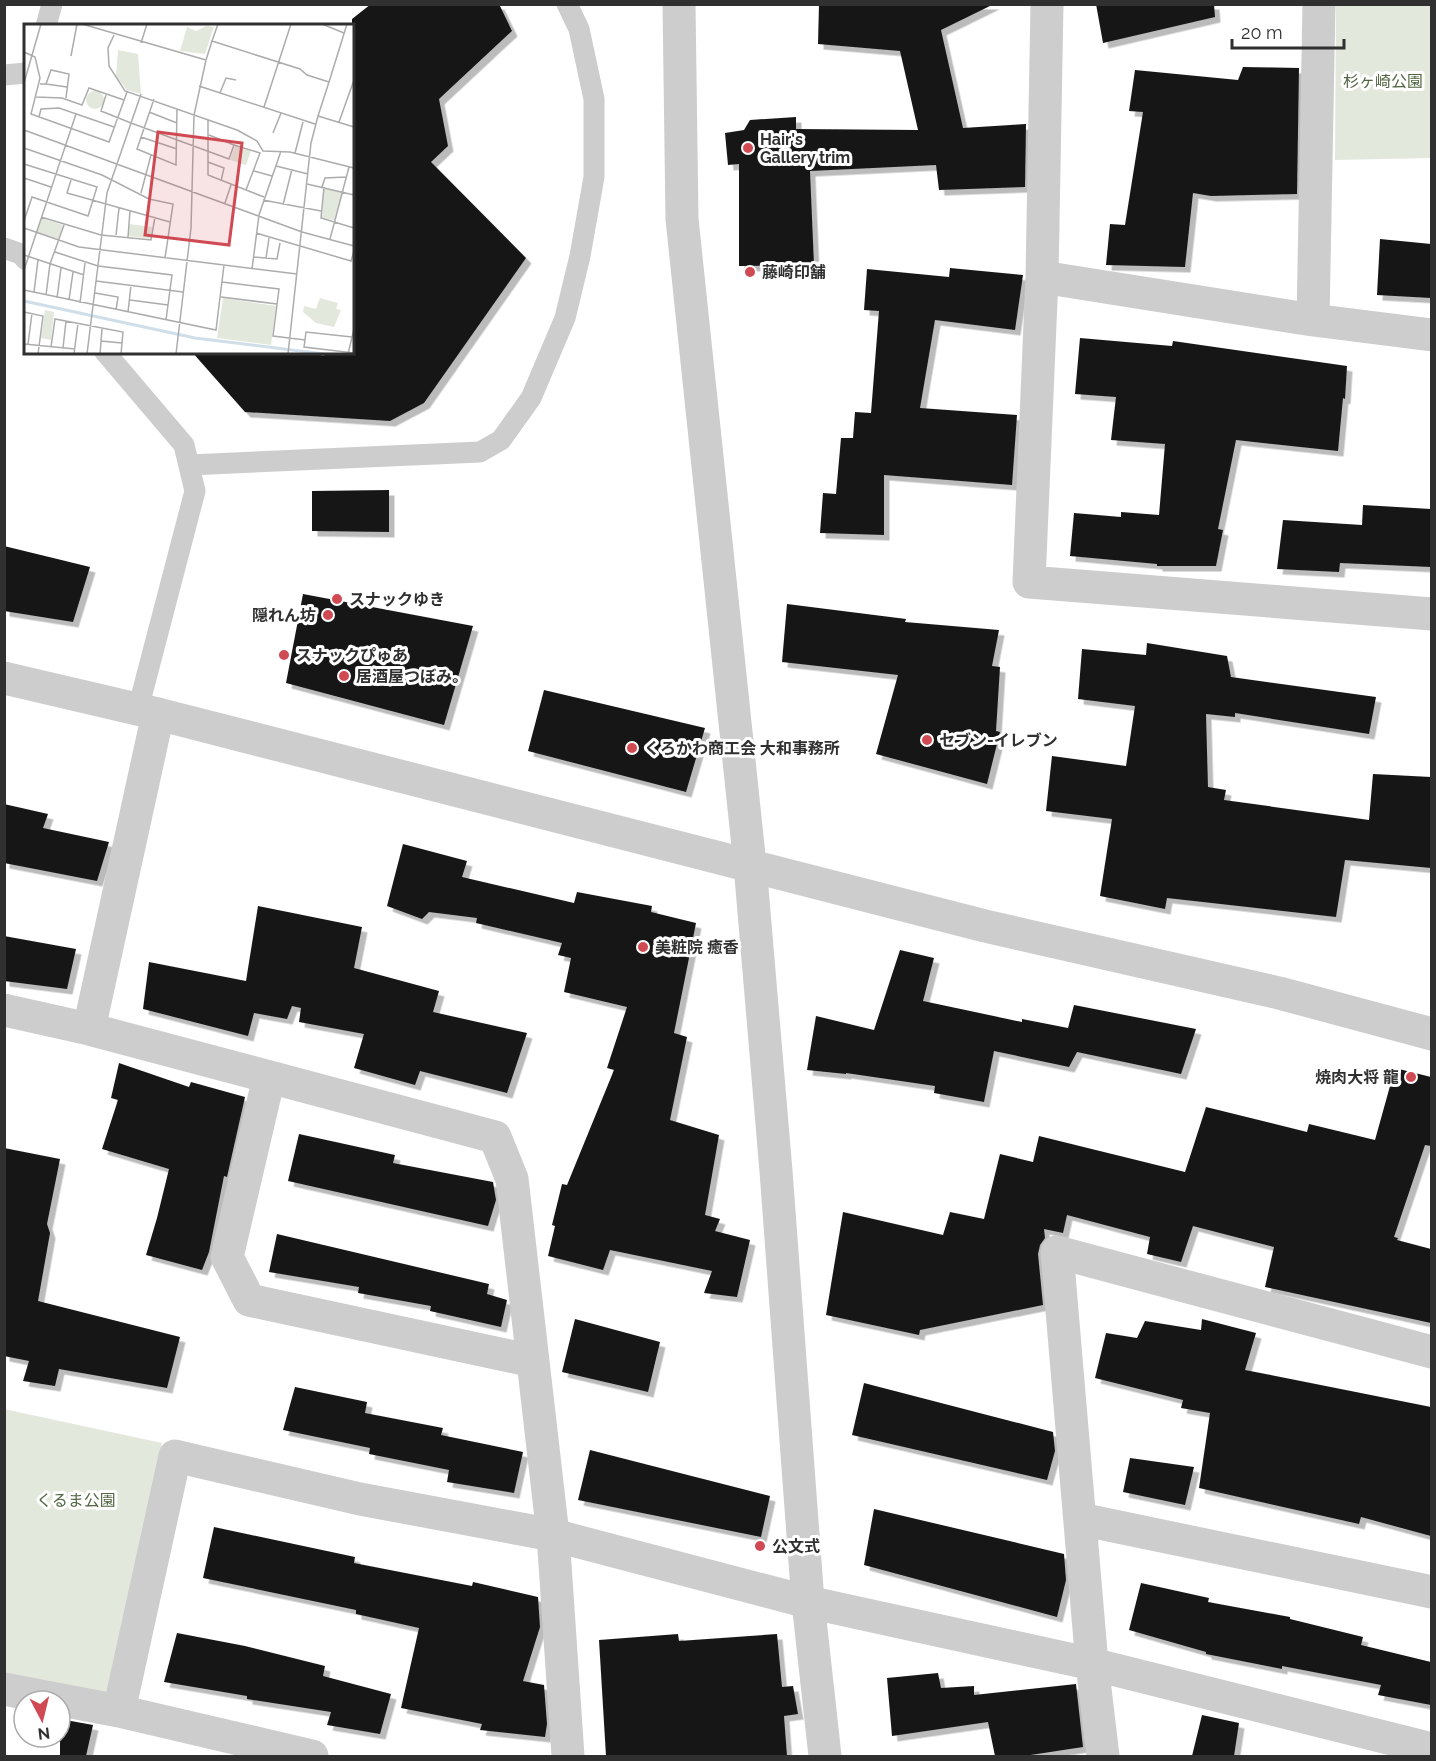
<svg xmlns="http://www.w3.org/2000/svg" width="1436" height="1761" viewBox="0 0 1436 1761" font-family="Raleway,'Noto Sans JP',sans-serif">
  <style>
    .green { fill: #e3e8dd }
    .building { fill: #171717; filter: url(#shadow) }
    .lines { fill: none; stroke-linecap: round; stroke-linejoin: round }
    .service { stroke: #cdcdcd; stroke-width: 21 }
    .minor { stroke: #cdcdcd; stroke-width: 33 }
    .tertiary { stroke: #cdcdcd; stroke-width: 33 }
    .poi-dot { fill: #cf4a52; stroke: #fff; stroke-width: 2 }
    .labels { text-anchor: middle; stroke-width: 6; stroke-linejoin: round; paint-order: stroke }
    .park-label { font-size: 16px; fill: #536643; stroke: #fff }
    .poi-label { font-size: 16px; font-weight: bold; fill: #303030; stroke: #fff; text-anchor: start }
    .inset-river { fill: none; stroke: #cfdee8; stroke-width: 3 }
    .inset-road { fill: none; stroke: #acacac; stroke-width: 1.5 }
    .view { fill: #cf4a52; fill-opacity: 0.15; stroke: #cf4a52; stroke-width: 3 }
    .inset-edge { fill: none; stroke: #303030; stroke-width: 3 }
  </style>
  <defs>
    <filter id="shadow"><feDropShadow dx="5.5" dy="5.5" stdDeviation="0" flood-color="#0004"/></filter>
  </defs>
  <rect width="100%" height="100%" fill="#fff"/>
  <path class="green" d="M 1336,5 L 1431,5 L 1431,158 L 1335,160 Z
    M 4,1409 L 162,1443 L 109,1694 L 5,1675 Z"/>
  <path class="building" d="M 371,4 L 499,4 L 512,31 L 439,99 L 448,146 L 431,162 L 526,258 L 424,403 L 390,421 L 245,412 L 192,352 L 352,352 L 352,19 Z
    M 819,4 L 994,4 L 941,30 L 963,128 L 1026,124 L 1025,187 L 939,190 L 936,165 L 810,171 L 814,265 L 739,266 L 739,164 L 728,165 L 725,133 L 744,130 L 750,120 L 796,117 L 796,129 L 918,130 L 900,51 L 818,44 Z
    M 1096,4 L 1214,4 L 1215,17 L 1103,43 Z
    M 1243,67 L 1299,68 L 1297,194 L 1211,196 L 1193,193 L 1185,267 L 1106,265 L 1110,224 L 1125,225 L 1143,112 L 1129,111 L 1135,70 L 1238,80 Z
    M 1380,239 L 1431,244 L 1431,298 L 1377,295 Z
    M 950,268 L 1023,275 L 1015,330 L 935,320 L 920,408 L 1017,415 L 1012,485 L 884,475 L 884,535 L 820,533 L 823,493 L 836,494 L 841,438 L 853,438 L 855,412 L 871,413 L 879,311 L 864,310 L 867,269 L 949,277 Z
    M 1080,338 L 1172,346 L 1173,341 L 1347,366 L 1345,399 L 1343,398 L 1338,451 L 1236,440 L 1218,529 L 1223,530 L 1216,566 L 1157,566 L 1157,564 L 1070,556 L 1074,513 L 1121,517 L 1121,512 L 1159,515 L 1165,444 L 1111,440 L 1116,397 L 1075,394 Z
    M 389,490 L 389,532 L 312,531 L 312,491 Z
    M 1363,505 L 1431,509 L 1431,567 L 1340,563 L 1339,572 L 1277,569 L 1283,520 L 1362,525 Z
    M 4,546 L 90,567 L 73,622 L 4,611 Z
    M 303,594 L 473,626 L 444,725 L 286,683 Z
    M 787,604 L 906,619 L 905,622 L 999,630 L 992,666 L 1000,667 L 996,731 L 1000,732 L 987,784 L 876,754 L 898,675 L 782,662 Z
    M 1147,643 L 1227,656 L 1231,677 L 1376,697 L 1369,734 L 1235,713 L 1235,717 L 1206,714 L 1208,787 L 1226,790 L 1224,800 L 1369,820 L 1373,774 L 1431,777 L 1431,868 L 1345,860 L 1336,917 L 1167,898 L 1165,909 L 1100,896 L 1112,819 L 1046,811 L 1052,756 L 1126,766 L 1135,706 L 1078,699 L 1082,649 L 1146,655 Z
    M 544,690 L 705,728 L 686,792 L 528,751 Z
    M 4,804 L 48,814 L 43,828 L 109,842 L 97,881 L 4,863 Z
    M 403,844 L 467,861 L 462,877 L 574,903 L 577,892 L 652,906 L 651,912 L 696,923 L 674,1033 L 687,1037 L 670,1120 L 719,1135 L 705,1215 L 720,1219 L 715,1231 L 750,1240 L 737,1297 L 704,1293 L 712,1271 L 610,1250 L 603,1270 L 548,1256 L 555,1226 L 552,1225 L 562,1184 L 567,1185 L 614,1070 L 607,1068 L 627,1007 L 564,992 L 571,958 L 558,955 L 562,943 L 476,923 L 477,918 L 429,912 L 422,919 L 387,906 Z
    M 258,906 L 362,927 L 354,968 L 439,991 L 433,1012 L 527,1033 L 507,1093 L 420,1071 L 415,1085 L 354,1068 L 364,1034 L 299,1022 L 301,1008 L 292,1006 L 287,1019 L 254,1013 L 248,1036 L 143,1009 L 149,962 L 246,981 Z
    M 4,936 L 76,949 L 67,989 L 4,981 Z
    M 900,950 L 934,958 L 923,1001 L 1022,1022 L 1022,1019 L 1068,1028 L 1074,1005 L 1196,1029 L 1181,1074 L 1077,1052 L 1069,1067 L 994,1051 L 984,1102 L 934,1093 L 935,1086 L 846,1073 L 846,1074 L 807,1070 L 816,1016 L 874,1030 Z
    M 119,1063 L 189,1087 L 191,1082 L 245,1097 L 227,1177 L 224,1176 L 209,1252 L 202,1270 L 146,1255 L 157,1218 L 169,1169 L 102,1149 L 118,1100 L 111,1098 Z
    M 1395,1068 L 1431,1077 L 1431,1146 L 1425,1145 L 1394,1237 L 1398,1238 L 1397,1240 L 1431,1249 L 1431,1323 L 1265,1287 L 1274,1247 L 1193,1226 L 1181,1262 L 1147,1254 L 1150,1237 L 1067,1215 L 1063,1233 L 1044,1229 L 1045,1238 L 1040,1245 L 1038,1254 L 1043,1305 L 920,1330 L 919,1335 L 826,1315 L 843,1212 L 943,1235 L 950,1212 L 984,1219 L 1000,1154 L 1033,1162 L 1039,1136 L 1185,1172 L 1206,1107 L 1307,1132 L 1309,1124 L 1375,1140 Z
    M 299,1134 L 395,1155 L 393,1163 L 493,1182 L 496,1200 L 488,1226 L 288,1181 Z
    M 4,1148 L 60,1159 L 47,1224 L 50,1233 L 38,1301 L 180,1337 L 167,1388 L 59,1369 L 55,1386 L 23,1381 L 29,1361 L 4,1356 Z
    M 277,1234 L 489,1284 L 487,1294 L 507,1300 L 501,1327 L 430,1311 L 431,1306 L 358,1293 L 359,1287 L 269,1272 Z
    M 575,1319 L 660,1342 L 648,1392 L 562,1372 Z
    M 1202,1319 L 1256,1333 L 1245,1370 L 1431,1407 L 1431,1536 L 1361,1517 L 1359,1524 L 1199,1488 L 1210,1413 L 1181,1408 L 1183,1400 L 1095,1378 L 1106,1333 L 1137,1338 L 1145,1321 L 1201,1330 Z
    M 864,1383 L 1053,1432 L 1055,1451 L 1047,1480 L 852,1435 Z
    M 295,1387 L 367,1402 L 365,1413 L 443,1428 L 441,1435 L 523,1452 L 514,1493 L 447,1482 L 449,1470 L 369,1454 L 370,1448 L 283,1430 Z
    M 590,1450 L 770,1496 L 761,1537 L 578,1500 Z
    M 1130,1458 L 1194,1467 L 1185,1505 L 1123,1492 Z
    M 874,1509 L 1064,1554 L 1066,1580 L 1057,1617 L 864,1565 Z
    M 214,1527 L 355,1557 L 354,1563 L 472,1586 L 473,1582 L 538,1597 L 540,1627 L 523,1681 L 544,1685 L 547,1724 L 545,1737 L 480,1730 L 482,1724 L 401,1708 L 419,1628 L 356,1614 L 356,1610 L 203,1578 Z
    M 1141,1583 L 1209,1598 L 1208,1602 L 1290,1617 L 1290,1619 L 1363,1637 L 1361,1645 L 1431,1662 L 1431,1705 L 1378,1695 L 1381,1685 L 1282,1666 L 1282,1669 L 1206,1654 L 1206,1652 L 1129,1630 Z
    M 177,1633 L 245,1646 L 325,1666 L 323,1676 L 391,1694 L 380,1734 L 327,1725 L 331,1712 L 247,1699 L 247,1696 L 164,1682 Z
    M 678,1634 L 679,1641 L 777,1634 L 782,1687 L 793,1686 L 798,1714 L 784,1716 L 787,1756 L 606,1756 L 599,1640 Z
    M 938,1673 L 941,1688 L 974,1686 L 974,1695 L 1076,1684 L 1083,1747 L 1024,1756 L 995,1756 L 988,1722 L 892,1736 L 887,1678 Z
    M 1202,1715 L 1239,1723 L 1234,1756 L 1192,1756 Z
    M 60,1719 L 93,1725 L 86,1756 L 60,1756 Z"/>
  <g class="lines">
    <path class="service" d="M 46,26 L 52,4
      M 4,75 L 26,73
      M 4,248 L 21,254 L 26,260
      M 105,352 L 184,445 L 195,491 L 138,709
      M 189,465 L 480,452 L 501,440 L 531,398 L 565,318 L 580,256 L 594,177 L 594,99 L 579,29 L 567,4"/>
    <path class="minor" d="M 1047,4 L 1042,277 L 1029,582 L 1432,614
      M 1042,277 L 1313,320 L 1432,335
      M 1313,320 L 1319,4
      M 4,1010 L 89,1029 L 495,1137 L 512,1179 L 553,1535 L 568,1756
      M 89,1029 L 158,714
      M 269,1077 L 227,1257 L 249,1300 L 533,1361
      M 1080,1519 L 1432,1592
      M 4,1689 L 119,1711 L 175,1456 L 360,1499 L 553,1535 L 808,1602 L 1092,1664 L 1432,1749
      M 119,1711 L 312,1756
      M 1103,1756 L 1092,1664 L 1057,1252 L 1432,1352"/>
    <path class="tertiary" d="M 679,4 L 682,219 L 750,865 L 776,1171 L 808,1602 L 825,1756
      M 4,678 L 158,714 L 985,926 L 1279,993 L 1432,1034"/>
  </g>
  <g class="poi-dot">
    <circle cx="748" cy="148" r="6"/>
    <circle cx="750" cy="272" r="6"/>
    <circle cx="337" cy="599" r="6"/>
    <circle cx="328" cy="615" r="6"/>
    <circle cx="284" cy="655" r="6"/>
    <circle cx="344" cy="676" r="6"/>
    <circle cx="927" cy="740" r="6"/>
    <circle cx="632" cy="748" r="6"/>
    <circle cx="643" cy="947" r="6"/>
    <circle cx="1411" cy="1077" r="6"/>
    <circle cx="760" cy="1546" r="6"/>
  </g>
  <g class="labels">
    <g class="park-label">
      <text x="1383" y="87">杉ヶ崎公園</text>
      <text x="76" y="1506">くるま公園</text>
    </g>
    <g class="poi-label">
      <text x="760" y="145">Hair's<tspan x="760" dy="18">Gallery trim</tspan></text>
      <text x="762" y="278">藤崎印舗</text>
      <text x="349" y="605">スナックゆき</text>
      <text x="316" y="621" text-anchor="end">隠れん坊</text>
      <text x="296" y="661">スナックぴゅあ</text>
      <text x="356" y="682">居酒屋つぼみ。</text>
      <text x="939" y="746">セブン-イレブン</text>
      <text x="644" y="754">くろかわ商工会 大和事務所</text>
      <text x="655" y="953">美粧院 癒香</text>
      <text x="1399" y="1083" text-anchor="end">焼肉大将 龍</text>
      <text x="772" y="1552">公文式</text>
    </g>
  </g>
  <g transform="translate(24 24)">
    <rect width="330" height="330" fill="#fff"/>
    <path d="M 182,2 L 190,3 L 181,30 L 156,27 L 163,3 L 172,7 ZM 94,26 L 114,30 L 117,70 L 103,66 L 92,52 ZM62 76a9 9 0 1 1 18 0a9 9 0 1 1-18 0ZM 211,122 L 227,127 L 222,141 L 206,136 ZM 300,164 L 318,168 L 310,196 L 298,194 ZM 17,194 L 39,201 L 35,215 L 12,208 ZM 105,200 L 128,203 L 127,215 L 104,212 ZM 199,274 L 252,282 L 247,321 L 193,314 ZM 296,274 L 314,279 L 312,285 L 317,286 L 310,303 L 292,299 L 279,288 L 280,282 L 292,285 ZM 21,286 L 30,288 L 27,316 L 17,314 Z" fill="#e3e8dd"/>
    <path class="inset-river" d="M 0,277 L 171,314 L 300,330"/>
    <path class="inset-road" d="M 58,0 L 182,36 L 188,17 L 276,45 L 283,51 L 305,58 L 294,92 L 330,103M 298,0 L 320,9M 90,11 L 84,24 L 85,42 L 101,67 L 213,106 L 233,117 L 239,127 L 266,128 L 330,144M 188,17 L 194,0M 117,19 L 123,0M 0,28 L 11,33 L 16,54 L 7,90 L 85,118 L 103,68M 47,32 L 53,0M 305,58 L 323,0M 0,59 L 17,0M 16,60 L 22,60 L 27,46 L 45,50 L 42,74M 22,60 L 43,63M 175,62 L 291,100M 196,69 L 202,54 L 212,56M 82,71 L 77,87 L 107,99 L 205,135 L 210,121 L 236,129 L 222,166M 12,73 L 38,74 L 58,81 L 65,64 L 100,76M 130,75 L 113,125 L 152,141 L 153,85M 240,83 L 267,0M 125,88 L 153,99M 15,93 L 17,85 L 35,84 L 90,103M 184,96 L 184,151 L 240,173M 315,98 L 330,56M 0,106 L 278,208 L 330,222M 249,109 L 257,89M 185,111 L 210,121M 117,113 L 153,125M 0,124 L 78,151 L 125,175 L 149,180 L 141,234M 271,129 L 279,98M 184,138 L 200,144 L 197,157M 0,140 L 73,163 L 64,192 L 8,173 L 0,197M 252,142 L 284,150M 230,147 L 248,152M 0,154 L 27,163M 47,156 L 43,169 L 146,198M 283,160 L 330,171M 298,163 L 301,154 L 322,153M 300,163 L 297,194 L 330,204M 117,169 L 127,131M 239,176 L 297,187M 201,179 L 207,161M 259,181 L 268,145M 17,193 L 77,211 L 127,216 L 131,193M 0,204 L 55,223 L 273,250M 232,209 L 327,237 L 330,227M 92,211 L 95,184M 104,213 L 106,187M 306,215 L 325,143M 31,228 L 74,242 L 148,251 L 142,296M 0,231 L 60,251M 230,233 L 253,235 L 256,219M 242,234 L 245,214M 228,245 L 235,191 L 257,127M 0,246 L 52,90M 72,257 L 159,268M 198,258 L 255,265 L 249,312 L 281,316 L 282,308 L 328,313M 0,266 L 192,306 L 200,241M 10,268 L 14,236M 71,269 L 94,273 L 92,286M 22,271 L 26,240 L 40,201M 197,273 L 253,280M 33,274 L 37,244M 45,276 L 49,248M 106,276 L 144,281M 56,279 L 61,239M 0,288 L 19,292 L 14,330M 104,288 L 107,261M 281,316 L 280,323 L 330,329M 77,317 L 98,319M 0,320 L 51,325M 4,320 L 8,289M 27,323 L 31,295 L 99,308 L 97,330M 39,324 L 42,297M 50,330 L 54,299M 63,330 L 83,169 L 117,70M 76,330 L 78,305M 152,330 L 167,204 L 170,91 L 182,36M 264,330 L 287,119 L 294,92M 324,330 L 330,305"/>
    <path class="view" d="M 134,108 L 218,119 L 205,221 L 121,211 Z"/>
    <rect width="330" height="330" class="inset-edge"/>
  </g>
  <rect width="1436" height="1761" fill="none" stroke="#303030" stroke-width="12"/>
  <g transform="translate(42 1719) rotate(173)"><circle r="28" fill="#ffffff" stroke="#acacac" stroke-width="1.5"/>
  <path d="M0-4.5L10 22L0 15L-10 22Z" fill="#cf4a52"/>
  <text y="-9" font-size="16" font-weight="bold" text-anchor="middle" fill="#303030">N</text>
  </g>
  <path d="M1232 39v9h112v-9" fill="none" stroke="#303030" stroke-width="3"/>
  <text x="1241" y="39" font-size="18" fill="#303030" stroke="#ffffff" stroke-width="4.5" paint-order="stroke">20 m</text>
</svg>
